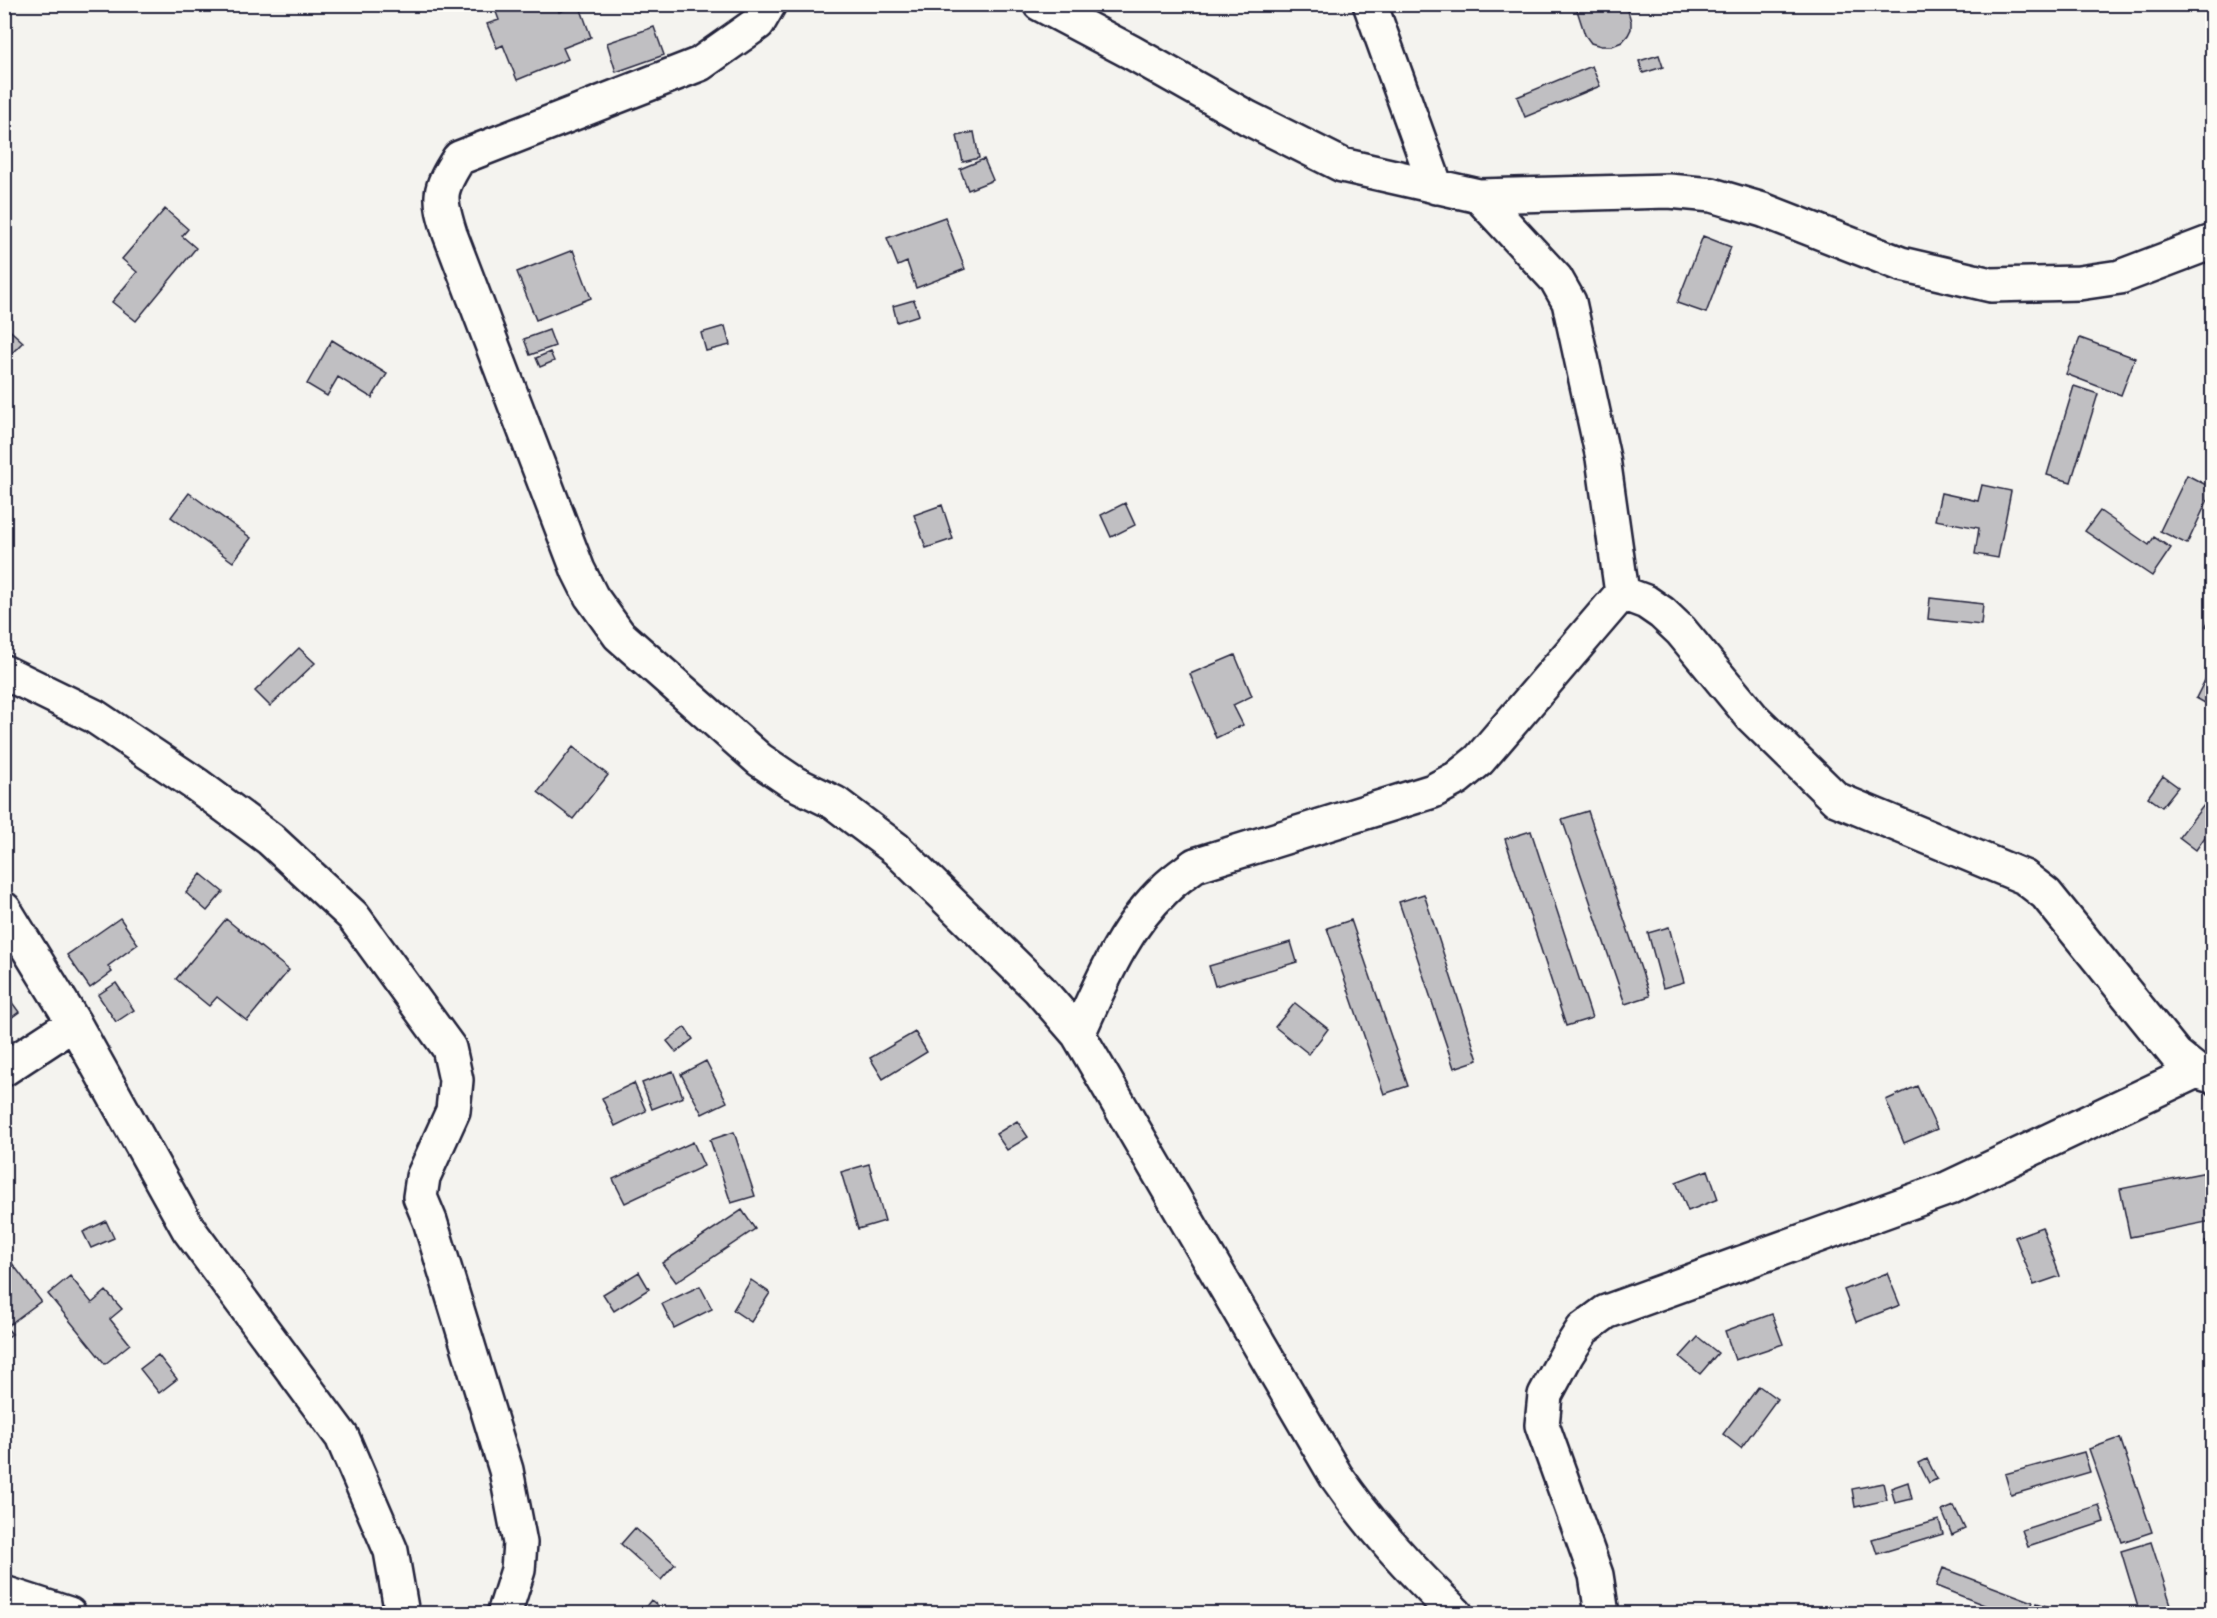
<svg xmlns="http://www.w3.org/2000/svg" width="2217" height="1618" viewBox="0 0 2217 1618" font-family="'Balsamiq Sans',sans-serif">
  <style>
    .building { fill: #c0bfc2; stroke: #22223b; stroke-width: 1.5 }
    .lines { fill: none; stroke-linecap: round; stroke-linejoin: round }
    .minor-casing { stroke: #22223b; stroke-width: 38 }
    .minor { stroke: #fdfcf7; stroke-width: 33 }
  </style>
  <rect width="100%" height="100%" fill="#f4f3ef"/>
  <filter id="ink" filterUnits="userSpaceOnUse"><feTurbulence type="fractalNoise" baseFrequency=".0167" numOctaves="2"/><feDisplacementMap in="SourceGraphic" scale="12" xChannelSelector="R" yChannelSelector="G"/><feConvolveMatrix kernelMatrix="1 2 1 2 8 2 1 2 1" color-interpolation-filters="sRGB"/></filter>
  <g filter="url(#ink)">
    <path class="building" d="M 493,4 L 556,4 L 559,12 L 579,4 L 591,37 L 563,48 L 568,59 L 517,80 L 503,45 L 497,48 L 487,24 L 499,20 Z
      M 1575,4 L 1626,4 L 1631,21 L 1631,29 L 1628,35 L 1622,42 L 1612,46 L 1601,46 L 1591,43 L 1585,35 Z
      M 654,27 L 664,55 L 616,72 L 607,43 Z
      M 1659,55 L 1663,67 L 1643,73 L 1639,61 Z
      M 1592,66 L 1600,86 L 1525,117 L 1517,97 Z
      M 974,132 L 979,158 L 963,162 L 957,136 Z
      M 984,159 L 993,180 L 968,190 L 960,169 Z
      M 165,209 L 188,229 L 182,236 L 196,248 L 136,321 L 112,302 L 137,272 L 122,259 Z
      M 945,217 L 965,269 L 916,288 L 907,262 L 898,266 L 887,238 Z
      M 1703,236 L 1731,247 L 1706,313 L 1677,303 Z
      M 573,250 L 591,298 L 536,320 L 517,272 Z
      M 914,300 L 919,315 L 897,322 L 893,306 Z
      M 4,325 L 23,342 L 4,361 Z
      M 725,326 L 730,345 L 706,351 L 701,333 Z
      M 549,330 L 555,346 L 530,355 L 524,339 Z
      M 2080,338 L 2135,358 L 2121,395 L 2066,374 Z
      M 332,340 L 387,374 L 372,398 L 338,377 L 327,396 L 307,384 Z
      M 550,352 L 554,361 L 540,367 L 536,358 Z
      M 2074,386 L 2098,394 L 2071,482 L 2047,475 Z
      M 2187,475 L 2212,488 L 2212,491 L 2187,544 L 2160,531 Z
      M 1982,485 L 2011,491 L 1998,558 L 1975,554 L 1979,528 L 1935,520 L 1941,493 L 1978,501 Z
      M 189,493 L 251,538 L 233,562 L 171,517 Z
      M 1125,503 L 1135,525 L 1111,537 L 1101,515 Z
      M 942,505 L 953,539 L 926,548 L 914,515 Z
      M 2100,511 L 2149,545 L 2154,537 L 2171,548 L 2152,576 L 2085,531 Z
      M 1930,598 L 1983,604 L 1981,625 L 1928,619 Z
      M 2212,613 L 2212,630 L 2206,626 Z
      M 299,648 L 315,663 L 270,706 L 255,691 Z
      M 1235,655 L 1252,696 L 1233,705 L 1243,725 L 1216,738 L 1190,674 Z
      M 2210,670 L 2212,671 L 2212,707 L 2196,698 Z
      M 573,747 L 608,775 L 573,819 L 538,792 Z
      M 2163,776 L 2178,787 L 2162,807 L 2148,797 Z
      M 2204,805 L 2212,812 L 2212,827 L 2196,850 L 2179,837 Z
      M 1588,811 L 1650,996 L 1625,1004 L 1562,819 Z
      M 1531,831 L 1592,1018 L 1566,1026 L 1505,839 Z
      M 201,874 L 223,892 L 207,911 L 186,893 Z
      M 1424,894 L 1478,1060 L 1454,1068 L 1399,902 Z
      M 120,918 L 138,944 L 108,966 L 112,972 L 90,988 L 67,955 Z
      M 226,919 L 289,970 L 247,1021 L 217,997 L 209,1006 L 176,979 Z
      M 1351,920 L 1408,1086 L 1384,1094 L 1327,928 Z
      M 1669,927 L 1684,982 L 1663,988 L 1648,933 Z
      M 1291,942 L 1297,962 L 1215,986 L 1209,966 Z
      M 116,983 L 134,1010 L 116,1022 L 98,995 Z
      M 8,997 L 19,1012 L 4,1023 L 4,1000 Z
      M 1295,1003 L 1328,1029 L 1309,1054 L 1275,1027 Z
      M 685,1027 L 693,1039 L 676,1052 L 667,1041 Z
      M 915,1032 L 927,1052 L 883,1079 L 870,1058 Z
      M 706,1061 L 727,1102 L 702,1114 L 681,1074 Z
      M 673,1071 L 683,1097 L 652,1109 L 642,1083 Z
      M 634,1083 L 646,1111 L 615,1126 L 602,1098 Z
      M 1917,1086 L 1937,1129 L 1904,1143 L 1886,1100 Z
      M 1017,1121 L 1028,1137 L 1007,1150 L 996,1134 Z
      M 734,1132 L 755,1196 L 731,1203 L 710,1140 Z
      M 693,1142 L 704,1166 L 625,1203 L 613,1179 Z
      M 869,1164 L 885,1221 L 858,1229 L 841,1172 Z
      M 1708,1170 L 1718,1199 L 1688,1211 L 1676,1182 Z
      M 2212,1171 L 2212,1221 L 2130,1237 L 2120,1189 Z
      M 742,1210 L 755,1229 L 676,1282 L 662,1263 Z
      M 106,1221 L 114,1238 L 91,1248 L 83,1232 Z
      M 2042,1227 L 2060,1276 L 2034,1285 L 2015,1237 Z
      M 2212,1239 L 2212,1264 L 2210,1264 L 2205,1241 Z
      M 8,1258 L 41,1301 L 6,1327 L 12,1334 L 4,1340 L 4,1261 Z
      M 639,1272 L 649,1289 L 614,1311 L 603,1294 Z
      M 1887,1273 L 1900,1305 L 1856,1322 L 1844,1290 Z
      M 70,1276 L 92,1303 L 106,1291 L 122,1309 L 110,1319 L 130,1344 L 105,1364 L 48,1294 Z
      M 751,1280 L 770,1293 L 751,1322 L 733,1310 Z
      M 700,1286 L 712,1309 L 674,1328 L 662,1304 Z
      M 1772,1314 L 1783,1344 L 1735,1360 L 1725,1331 Z
      M 1698,1337 L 1718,1353 L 1700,1374 L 1680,1357 Z
      M 158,1355 L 177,1379 L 159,1393 L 140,1369 Z
      M 1759,1386 L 1777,1399 L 1741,1448 L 1723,1434 Z
      M 2120,1438 L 2152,1532 L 2122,1542 L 2089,1449 Z
      M 2084,1452 L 2090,1472 L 2011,1495 L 2005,1474 Z
      M 1927,1459 L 1937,1479 L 1929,1483 L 1919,1463 Z
      M 1908,1482 L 1912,1499 L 1895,1503 L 1891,1488 Z
      M 1883,1483 L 1887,1500 L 1855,1507 L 1852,1489 Z
      M 2099,1505 L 2104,1522 L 2028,1547 L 2022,1530 Z
      M 1954,1506 L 1965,1529 L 1952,1535 L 1942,1511 Z
      M 1939,1520 L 1943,1534 L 1877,1554 L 1872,1539 Z
      M 635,1528 L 675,1564 L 661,1580 L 621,1544 Z
      M 2151,1542 L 2174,1614 L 2140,1614 L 2121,1551 Z
      M 1943,1568 L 2033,1602 L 2028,1614 L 2007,1614 L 1936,1586 Z
      M 651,1600 L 668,1614 L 640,1614 Z
      M 2037,1603 L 2070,1614 L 2034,1614 Z"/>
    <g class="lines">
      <g class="minor-casing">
        <path id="minor" d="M 769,4 L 758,23 L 700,64 L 459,158 C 438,191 438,196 450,234 L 578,570 L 591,596 L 619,635 L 760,760 L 794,783 L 835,803 L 896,849 L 1039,989 L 1078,1034 L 1336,1476 C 1372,1528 1411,1570 1456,1614
          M 1040,4 L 1131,52 L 1248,118 L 1342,165 L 1479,196 L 1669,191 L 1712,195 L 1763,210 L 1901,264 L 1991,285 L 2079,283 L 2120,277 L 2212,242
          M 1370,4 L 1436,187
          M 1622,593 L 1646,602 L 1662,613 L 1681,631 L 1752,717 L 1836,799 L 2024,877 L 2046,894 L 2176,1055 L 2196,1071 L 2212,1076
          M 4,672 L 94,716 L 197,785 L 270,839 L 353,916 L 449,1048 L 456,1080 L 453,1111 L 423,1177 L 420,1197 L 430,1221 L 506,1470 L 520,1543 L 518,1570 L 504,1614
          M 4,909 L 74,1023 L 189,1230 L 342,1437 L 391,1551 L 402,1614
          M 1078,1034 C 1102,981 1123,928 1166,888 C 1175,879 1186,872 1195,865 L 1433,791 L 1457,778 L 1479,760 L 1622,593 L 1603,458 L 1569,302 L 1556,279 L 1479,196
          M 4,1069 L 74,1023
          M 4,1593 L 69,1614
          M 1602,1614 L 1596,1575 L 1542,1425 L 1545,1395 L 1567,1354 L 1583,1329 L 1606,1312 L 1949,1188 L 2196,1071"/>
      </g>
      <use href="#minor" class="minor"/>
    </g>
  </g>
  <rect width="2217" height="1618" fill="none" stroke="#fdfcf7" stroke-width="24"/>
  <rect x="12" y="12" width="2193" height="1594" fill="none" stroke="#22223b" stroke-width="2" filter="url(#ink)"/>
</svg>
